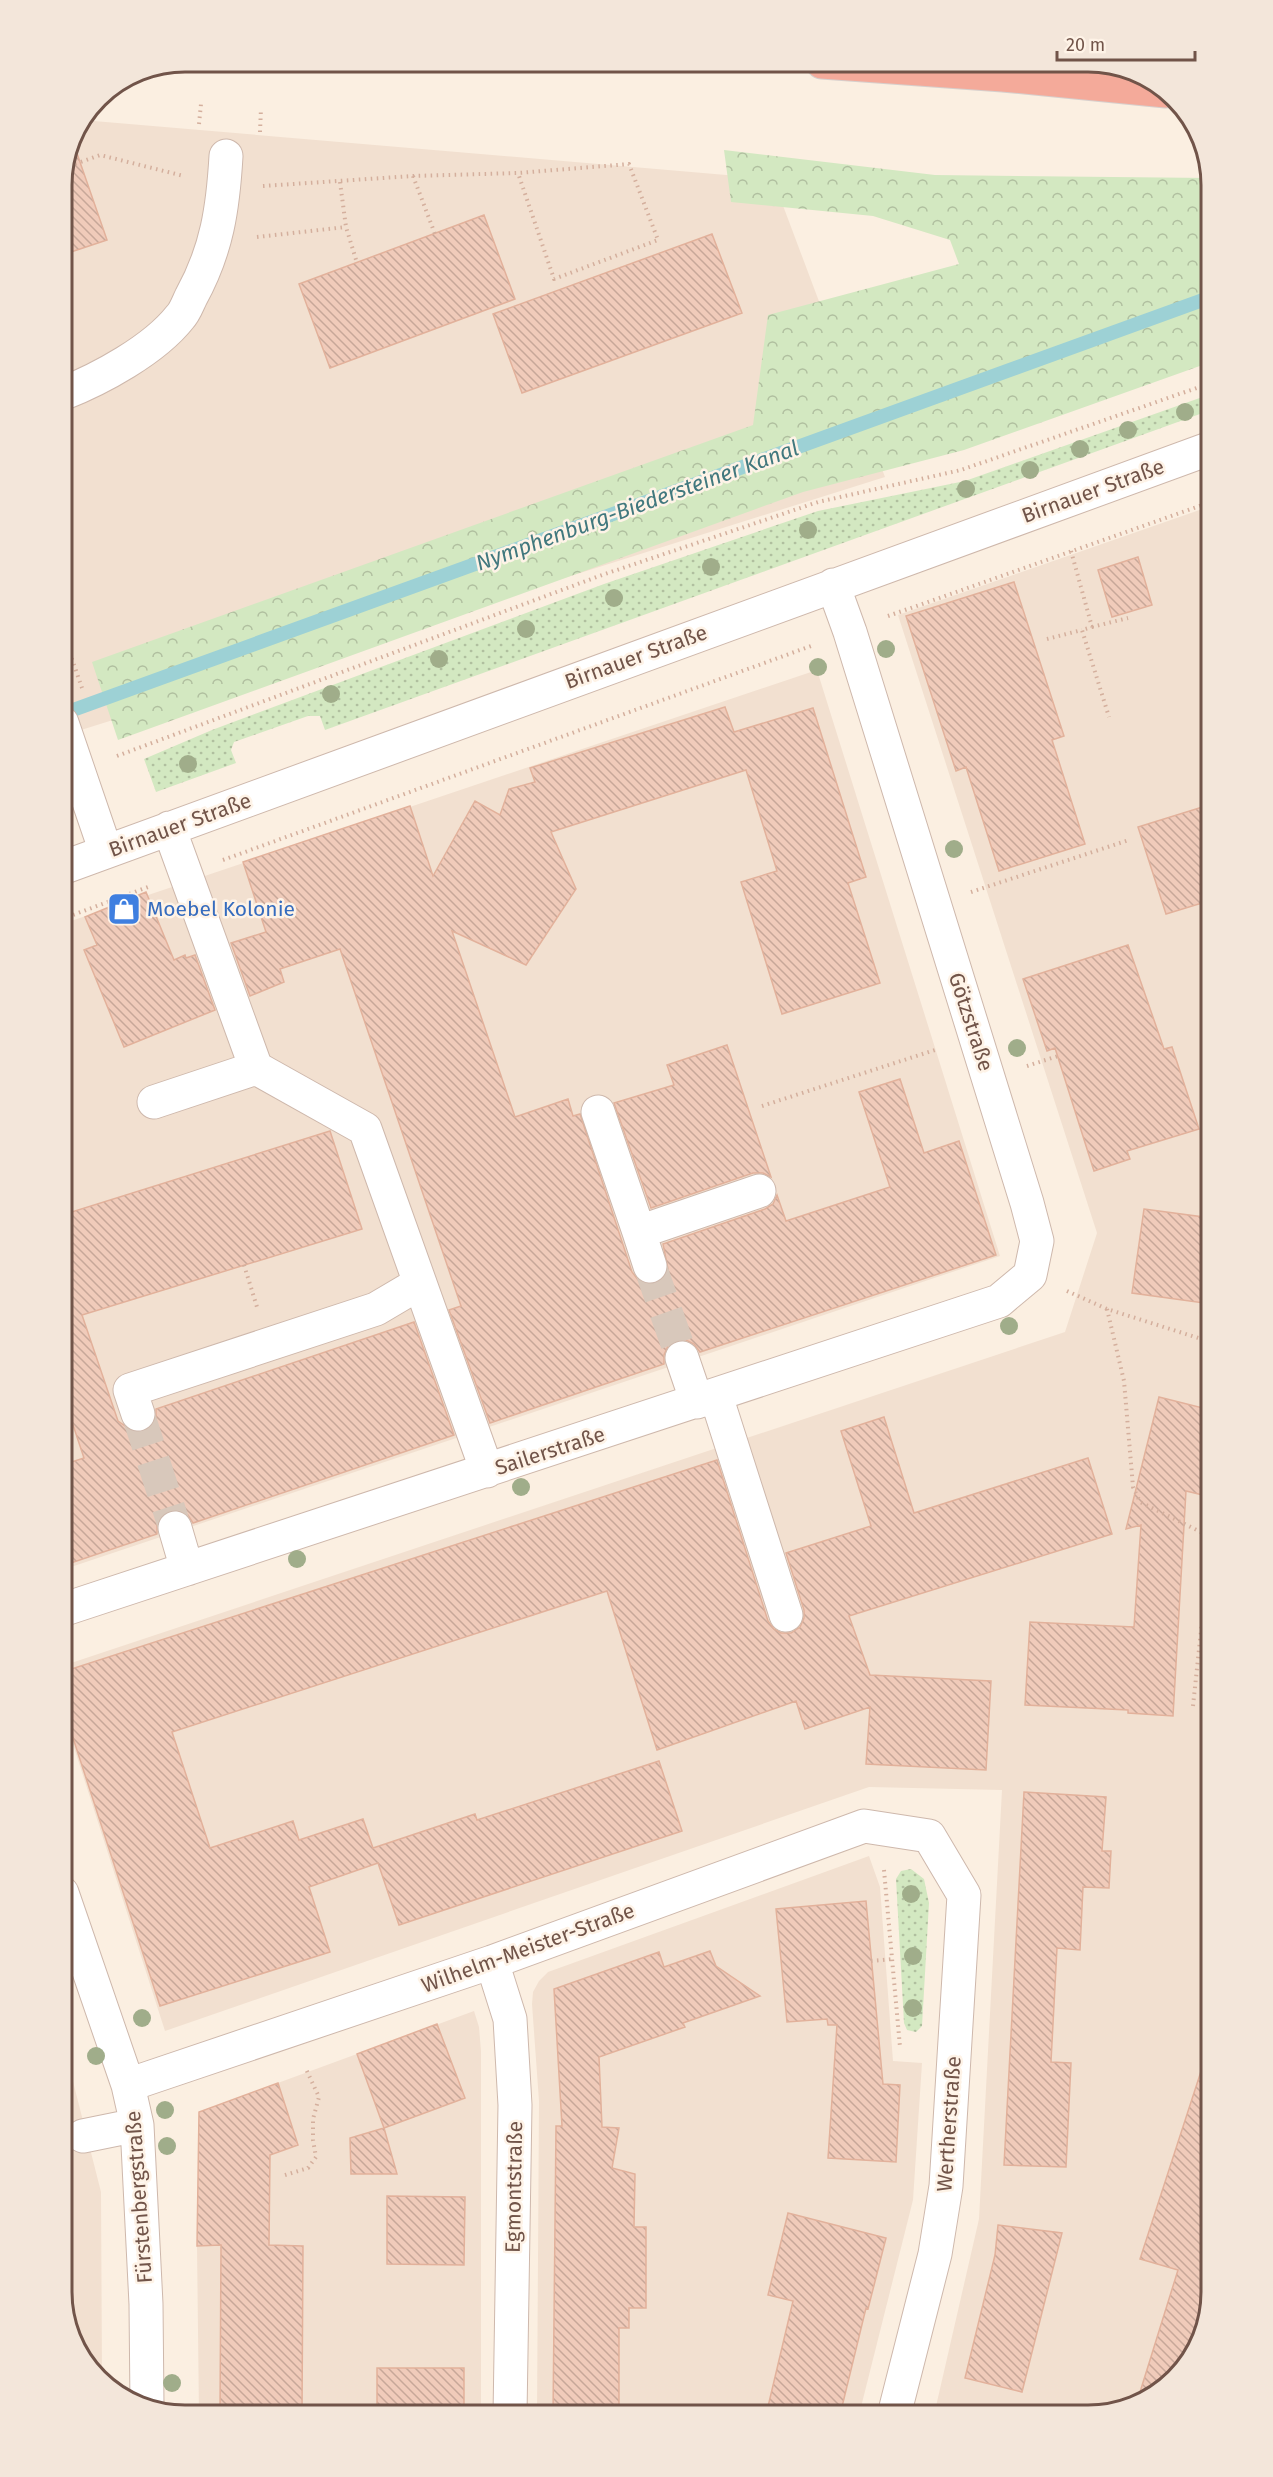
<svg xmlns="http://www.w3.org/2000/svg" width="1273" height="2477" viewBox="0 0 1273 2477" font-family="'Fira Sans',sans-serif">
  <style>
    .residential { fill: #f2e0d0 }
    .grass { fill: url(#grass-dots) }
    .forest { fill: url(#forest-crowns) }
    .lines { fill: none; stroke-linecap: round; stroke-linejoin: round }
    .stream { stroke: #9dd1d5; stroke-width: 14 }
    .building { fill: url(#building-back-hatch); stroke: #e2b19b; stroke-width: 1.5 }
    .minor-tunnel { stroke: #d8c8bb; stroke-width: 33; stroke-dasharray: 33 16; stroke-linecap: butt }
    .minor-casing { stroke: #ceb8ac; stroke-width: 35 }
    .highway-casing { stroke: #d7cfcc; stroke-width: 35 }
    .path { stroke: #d4af9d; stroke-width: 4; stroke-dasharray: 1.5 4.5; stroke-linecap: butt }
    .minor { stroke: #fff; stroke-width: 33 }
    .highway { stroke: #f4aa9a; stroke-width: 33 }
    .tree { fill: #a0ad8a }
    .labels { text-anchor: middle; stroke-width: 5; stroke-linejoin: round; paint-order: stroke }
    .street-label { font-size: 21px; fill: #715449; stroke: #fef3e7 }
    .shop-label { font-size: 21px; fill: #366cbe; stroke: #fef3e7; text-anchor: start }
    .water-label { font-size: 22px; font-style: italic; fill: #41787e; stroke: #fef3e7 }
    .rim { fill: none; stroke: #715449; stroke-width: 3 }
  </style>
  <defs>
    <pattern id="grass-dots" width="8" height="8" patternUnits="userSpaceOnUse" patternTransform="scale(1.5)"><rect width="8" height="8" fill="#d3e8c1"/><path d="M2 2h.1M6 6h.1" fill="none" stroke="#b0bf9f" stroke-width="1.8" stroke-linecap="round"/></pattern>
    <pattern id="forest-crowns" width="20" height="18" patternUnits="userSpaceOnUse" patternTransform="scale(1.5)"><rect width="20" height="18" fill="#d3e8c1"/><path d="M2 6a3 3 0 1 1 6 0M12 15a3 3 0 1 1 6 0" fill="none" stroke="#b0bf9f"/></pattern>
    <pattern id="building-back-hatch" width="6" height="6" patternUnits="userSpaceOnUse" patternTransform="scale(1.5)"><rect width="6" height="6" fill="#f0cbba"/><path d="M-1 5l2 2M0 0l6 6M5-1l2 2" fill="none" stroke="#c7a799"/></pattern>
  </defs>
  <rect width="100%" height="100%" fill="#fbefe1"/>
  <path class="residential" d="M 82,120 L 773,179 L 885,477 L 62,736 L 62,177 L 74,131 Z
    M 1211,506 L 1211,2292 L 1191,2361 L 1135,2406 L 1088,2415 L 934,2415 L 979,2219 L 1002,1790 L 869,1787 L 165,2031 L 62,1710 L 62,1666 L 1065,1332 L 1097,1233 L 898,615 Z
    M 817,670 L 1000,1256 L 62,1570 L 62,924 Z
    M 869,1856 L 880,1887 L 893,2061 L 922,2063 L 913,2200 L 859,2415 L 537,2415 L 539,2101 L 532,2004 L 533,1992 L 539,1981 L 548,1972 Z
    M 474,2011 L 479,2027 L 481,2051 L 481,2415 L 199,2415 L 197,2246 L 199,2112 Z
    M 62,2038 L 101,2192 L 102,2377 L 71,2339 L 62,2292 Z"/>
  <path class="grass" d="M 1211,394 L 1211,410 L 325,730 L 320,716 L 308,716 L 234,742 L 231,750 L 236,763 L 156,792 L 144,759 L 212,730 L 604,584 L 818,511 L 965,481 Z
    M 911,1869 L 924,1879 L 929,1903 L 922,2026 L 916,2032 L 907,2030 L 904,2023 L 896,1879 L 901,1871 Z"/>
  <path class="forest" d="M 724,150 L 935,175 L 1210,178 L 1211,362 L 964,450 L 803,492 L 118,740 L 92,662 L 753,425 L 768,315 L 959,264 L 950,240 L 873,216 L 731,202 Z"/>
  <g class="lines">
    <path class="stream" d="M 62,714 L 1211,297"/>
  </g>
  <path class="building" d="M 72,139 L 107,240 L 62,255 L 62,177 Z
    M 484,215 L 515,299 L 330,368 L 299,284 Z
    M 712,234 L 742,313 L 522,393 L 493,314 Z
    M 1138,557 L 1152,605 L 1112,617 L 1098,570 Z
    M 1014,582 L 1064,736 L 1052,740 L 1085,844 L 999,871 L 966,767 L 956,771 L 906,616 Z
    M 725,707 L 734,732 L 813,708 L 866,877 L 848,883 L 880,983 L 782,1014 L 741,882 L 777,871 L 746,770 L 551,832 L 576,889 L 526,965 L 452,931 L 515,1117 L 568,1099 L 573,1116 L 580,1114 L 632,1272 L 638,1280 L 646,1284 L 655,1284 L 663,1279 L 668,1269 L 663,1244 L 765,1209 L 773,1204 L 777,1195 L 786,1221 L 890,1187 L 859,1092 L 900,1079 L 924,1153 L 959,1141 L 996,1255 L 700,1352 L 694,1344 L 686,1340 L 677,1340 L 668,1346 L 664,1355 L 664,1364 L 490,1423 L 449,1310 L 461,1306 L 340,949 L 280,969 L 284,982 L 250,996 L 231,943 L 266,932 L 243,862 L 410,806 L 433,876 L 475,801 L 500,815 L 509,789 L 535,782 L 530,768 Z
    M 1212,804 L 1212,900 L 1166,914 L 1138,827 Z
    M 146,892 L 174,960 L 185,955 L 186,958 L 195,955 L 215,1010 L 124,1047 L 84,950 L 97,945 L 85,917 Z
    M 1128,945 L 1164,1049 L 1172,1047 L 1199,1129 L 1127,1151 L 1130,1159 L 1094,1171 L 1055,1048 L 1047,1051 L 1023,979 Z
    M 727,1045 L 771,1177 L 763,1173 L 753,1173 L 651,1208 L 614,1103 L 674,1085 L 667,1065 Z
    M 330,1131 L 362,1229 L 82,1315 L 118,1421 L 134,1432 L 143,1432 L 152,1426 L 156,1418 L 156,1409 L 414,1322 L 454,1435 L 193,1523 L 188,1515 L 180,1510 L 169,1510 L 162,1515 L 157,1523 L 157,1534 L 62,1566 L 62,1465 L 84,1458 L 62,1392 L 62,1215 Z
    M 1144,1209 L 1211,1218 L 1211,1304 L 1132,1293 Z
    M 1159,1397 L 1211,1410 L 1211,1497 L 1186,1491 L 1173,1716 L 1128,1713 L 1128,1710 L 1025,1705 L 1030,1622 L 1134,1627 L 1141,1525 L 1126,1529 Z
    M 884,1417 L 914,1513 L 1088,1458 L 1112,1534 L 849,1616 L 870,1675 L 991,1681 L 986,1770 L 866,1764 L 870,1707 L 805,1729 L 796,1701 L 657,1750 L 607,1591 L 172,1732 L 210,1848 L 293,1821 L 299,1840 L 363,1819 L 373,1848 L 475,1814 L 477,1820 L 659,1761 L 682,1831 L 399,1925 L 378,1863 L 309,1887 L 330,1952 L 160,2006 L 62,1704 L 62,1672 L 717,1460 L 768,1621 L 774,1629 L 781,1633 L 791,1633 L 800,1627 L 804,1618 L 804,1610 L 786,1553 L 871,1526 L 841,1431 Z
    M 1024,1792 L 1106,1797 L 1102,1851 L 1111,1851 L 1109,1888 L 1083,1887 L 1080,1950 L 1057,1948 L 1051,2062 L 1071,2063 L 1066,2167 L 1004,2165 Z
    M 866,1901 L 883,2084 L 900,2085 L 896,2162 L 828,2158 L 837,2025 L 828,2025 L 827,2019 L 787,2022 L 776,1909 Z
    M 710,1951 L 716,1966 L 760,1996 L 683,2023 L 685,2027 L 599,2057 L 602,2127 L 619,2128 L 612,2168 L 635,2174 L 634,2227 L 646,2227 L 646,2308 L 629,2308 L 629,2328 L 619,2328 L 619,2415 L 553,2415 L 556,2126 L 562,2126 L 554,1989 L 659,1952 L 664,1967 Z
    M 437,2024 L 465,2098 L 384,2128 L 357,2054 Z
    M 1204,2062 L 1211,2063 L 1211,2292 L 1191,2361 L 1136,2405 L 1178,2270 L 1140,2259 Z
    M 278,2083 L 298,2145 L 270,2155 L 269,2245 L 303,2246 L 302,2415 L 220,2415 L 221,2245 L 197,2246 L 199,2112 Z
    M 384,2128 L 397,2174 L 351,2174 L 350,2138 Z
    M 387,2196 L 465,2197 L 464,2265 L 387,2264 Z
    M 788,2213 L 886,2238 L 868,2309 L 866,2308 L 840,2415 L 766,2415 L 793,2301 L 768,2295 Z
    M 998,2225 L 1062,2233 L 1022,2392 L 965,2378 L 995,2255 Z
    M 377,2368 L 464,2368 L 464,2415 L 377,2415 Z"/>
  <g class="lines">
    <path class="minor-tunnel" d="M 650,1266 L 682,1358
      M 138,1414 L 175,1528"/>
    <g class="minor-casing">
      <path id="minor" d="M 62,394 C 100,379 154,350 180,317 C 185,312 188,303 191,297 C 217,250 223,208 226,156
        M 62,723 L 106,852
        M 169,828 L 256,1068 L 365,1129 L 487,1471
        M 62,868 L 1211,448
        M 154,1102 L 256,1068
        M 598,1112 L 639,1232
        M 650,1266 L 639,1232 L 759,1191
        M 682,1358 L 697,1402
        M 716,1396 L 786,1615
        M 138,1414 L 130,1390 L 376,1309 L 420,1283
        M 175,1528 L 187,1569
        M 62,1610 L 999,1301 L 1030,1275 L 1037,1241 L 1027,1203 L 850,632 L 833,585
        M 62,1893 L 128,2085 L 137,2125 L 146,2304 L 147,2405
        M 492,1962 L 510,2019 L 515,2105 L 510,2415
        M 128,2085 L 492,1962 L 864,1826 L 929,1836 L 964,1895 L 946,2186 L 935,2254 L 894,2415
        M 83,2136 L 137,2125"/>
    </g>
    <g class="highway-casing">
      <path id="highway" d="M 822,62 L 1003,75 L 1166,91"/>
    </g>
    <path class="path" d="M 199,124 L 201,104
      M 260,132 L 261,108
      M 64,168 L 100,155 L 184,176
      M 413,176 L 435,234
      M 340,182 L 346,227 L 357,263
      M 263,186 L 413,176 L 518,173 L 629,164 L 658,240 L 554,279 L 518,173
      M 257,237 L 346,227
      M 1071,551 L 1092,627 L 1082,630 L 1109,717
      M 888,616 L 1211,502
      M 1092,627 L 1128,618
      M 62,630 L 82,688
      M 1047,639 L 1082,630
      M 117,756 L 602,575 L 818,502 L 961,470 L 1211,383
      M 223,860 L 811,646
      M 971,892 L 1129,840
      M 62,919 L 148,887
      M 1027,1066 L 1058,1056
      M 762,1106 L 938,1049
      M 244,1265 L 257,1307
      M 1067,1291 L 1107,1309 L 1211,1342
      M 1107,1309 L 1124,1381 L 1133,1487 L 1140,1502 L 1211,1537
      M 1193,1706 L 1211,1537
      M 884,1870 L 900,2047
      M 871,1961 L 893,1959
      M 285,2175 L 308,2168 L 316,2157 L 313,2140 L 313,2119 L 319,2097 L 305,2067"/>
    <use href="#minor" class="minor"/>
    <use href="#highway" class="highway"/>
  </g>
  <g class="tree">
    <circle cx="1185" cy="412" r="9"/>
    <circle cx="1128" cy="430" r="9"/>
    <circle cx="1080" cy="449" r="9"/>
    <circle cx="1030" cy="470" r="9"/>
    <circle cx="966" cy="489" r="9"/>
    <circle cx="808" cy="530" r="9"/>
    <circle cx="711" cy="567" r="9"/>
    <circle cx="614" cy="598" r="9"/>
    <circle cx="526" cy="629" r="9"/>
    <circle cx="886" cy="649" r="9"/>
    <circle cx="439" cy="659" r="9"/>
    <circle cx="818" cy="667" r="9"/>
    <circle cx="331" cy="694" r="9"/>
    <circle cx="188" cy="764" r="9"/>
    <circle cx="954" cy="849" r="9"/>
    <circle cx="1017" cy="1048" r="9"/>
    <circle cx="1009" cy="1326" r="9"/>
    <circle cx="521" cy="1487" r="9"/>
    <circle cx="297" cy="1559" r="9"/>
    <circle cx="911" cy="1894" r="9"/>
    <circle cx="913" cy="1956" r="9"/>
    <circle cx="913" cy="2008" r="9"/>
    <circle cx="142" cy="2018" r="9"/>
    <circle cx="96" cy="2056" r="9"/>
    <circle cx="165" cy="2110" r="9"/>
    <circle cx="167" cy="2146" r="9"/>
    <circle cx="172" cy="2383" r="9"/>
  </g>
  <defs>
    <g id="shop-square" transform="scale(1.725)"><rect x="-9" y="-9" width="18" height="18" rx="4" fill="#3f7fe0" stroke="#fef3e7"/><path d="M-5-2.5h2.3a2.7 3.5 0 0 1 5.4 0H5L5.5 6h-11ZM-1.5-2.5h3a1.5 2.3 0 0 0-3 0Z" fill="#fff"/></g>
  </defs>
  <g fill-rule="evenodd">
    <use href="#shop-square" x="124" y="909"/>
  </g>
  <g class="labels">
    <g class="street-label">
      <text transform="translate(1093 491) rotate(-20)" y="7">Birnauer Straße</text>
      <text transform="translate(636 657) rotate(-20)" y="7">Birnauer Straße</text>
      <text transform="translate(180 825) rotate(-20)" y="7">Birnauer Straße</text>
      <text transform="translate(971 1022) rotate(72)" y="7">Götzstraße</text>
      <text transform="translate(550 1451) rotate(-18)" y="7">Sailerstraße</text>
      <text transform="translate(528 1948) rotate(-20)" y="7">Wilhelm-Meister-Straße</text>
      <text transform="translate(949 2124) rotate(-86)" y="7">Wertherstraße</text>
      <text transform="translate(514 2187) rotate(-89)" y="7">Egmontstraße</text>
      <text transform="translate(139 2197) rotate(-94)" y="7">Fürstenbergstraße</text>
    </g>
    <g class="shop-label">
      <text x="147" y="916">Moebel Kolonie</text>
    </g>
    <g class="water-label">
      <text transform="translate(637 505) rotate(-20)" y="8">Nymphenburg-Biedersteiner Kanal</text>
    </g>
  </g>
  <path d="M0 0H1273V2477H0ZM185 72H1088A113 113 0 0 1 1201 185V2292A113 113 0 0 1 1088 2405H185A113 113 0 0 1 72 2292V185A113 113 0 0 1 185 72Z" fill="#f3e6da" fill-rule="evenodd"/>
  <path class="rim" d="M185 72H1088A113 113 0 0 1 1201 185V2292A113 113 0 0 1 1088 2405H185A113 113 0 0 1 72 2292V185A113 113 0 0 1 185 72Z"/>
  <path d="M1057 51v9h138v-9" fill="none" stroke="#715449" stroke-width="3"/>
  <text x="1066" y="51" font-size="18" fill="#715449" stroke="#fef3e7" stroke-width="4.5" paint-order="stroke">20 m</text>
</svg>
